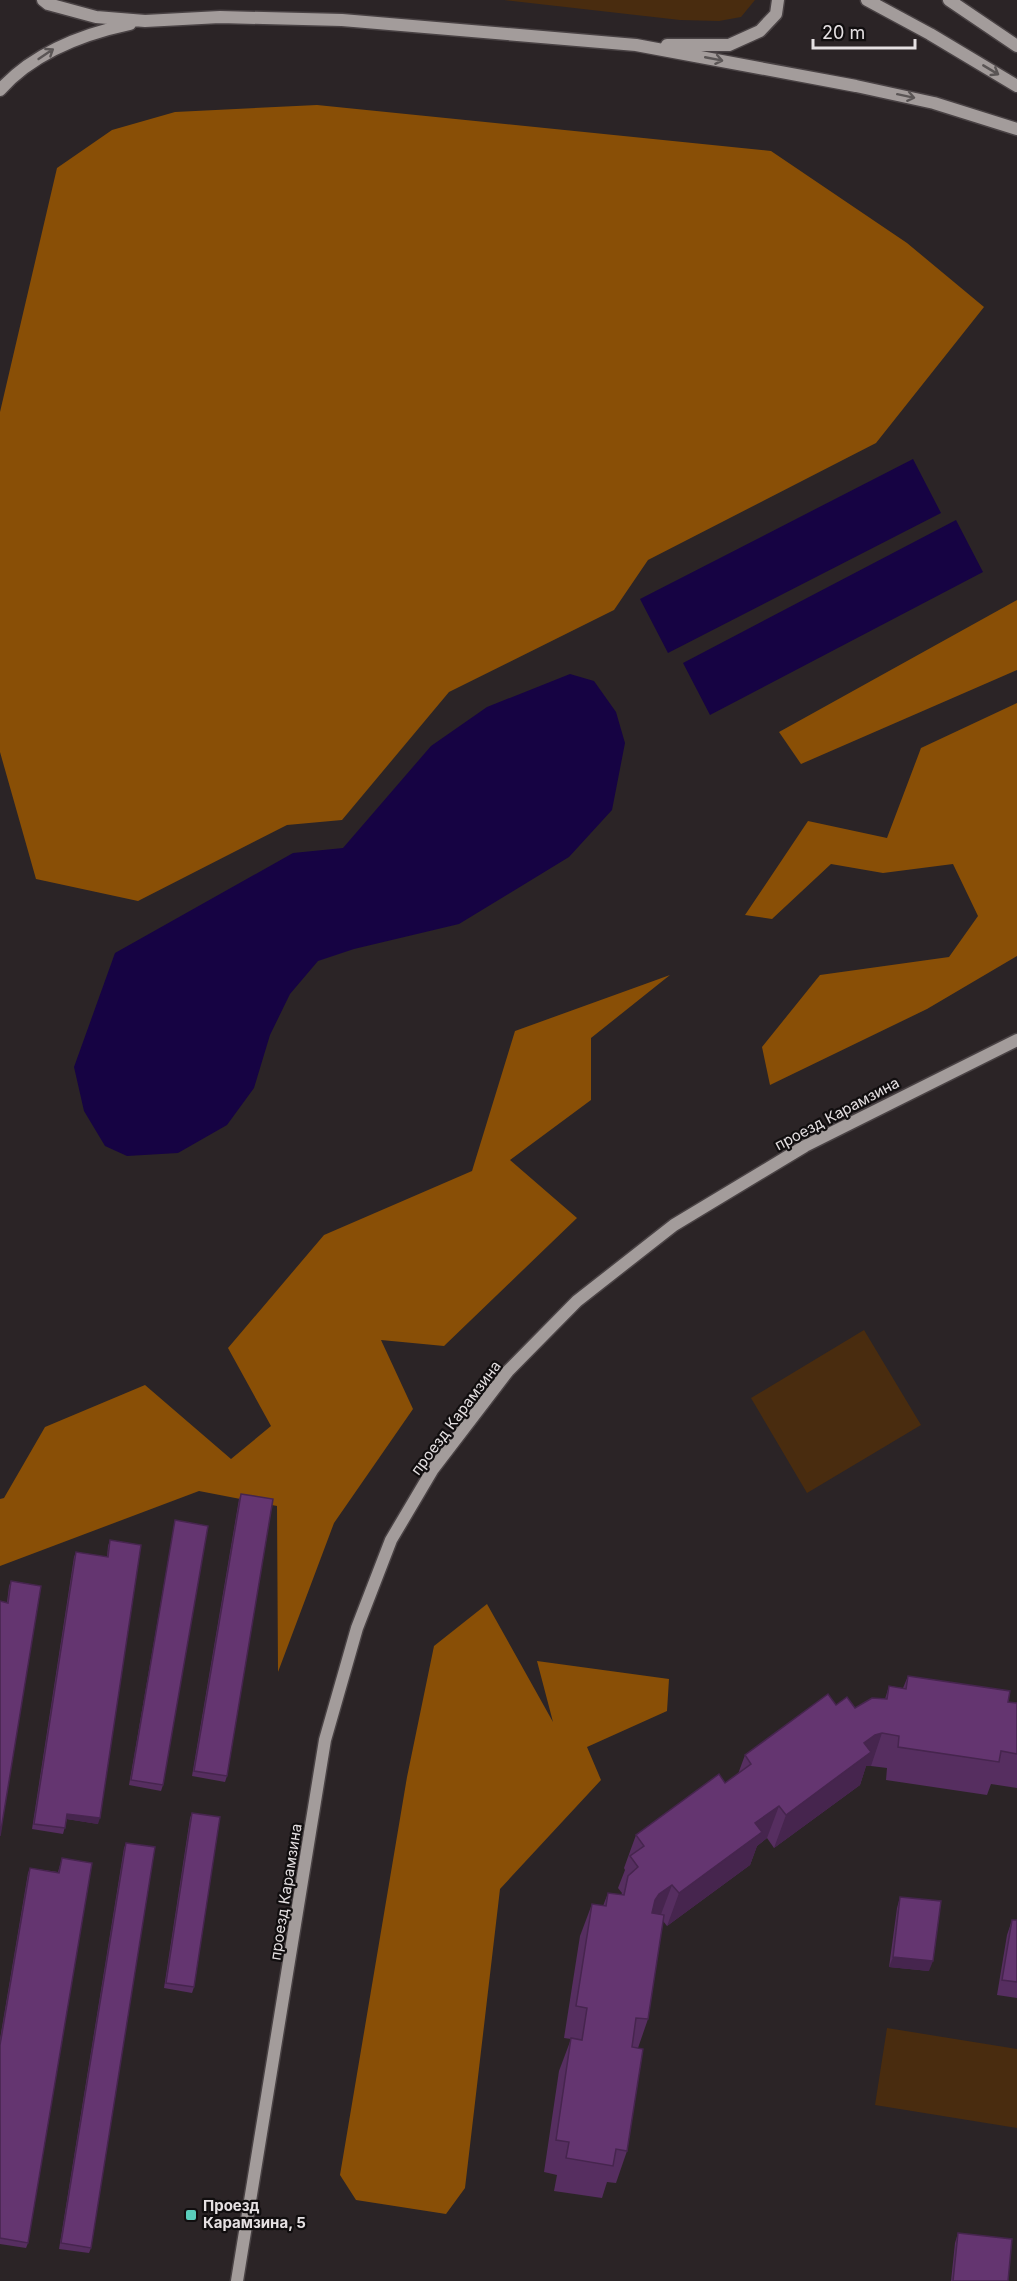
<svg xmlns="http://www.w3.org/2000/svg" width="1017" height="2281" viewBox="0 0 1017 2281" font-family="Inter,sans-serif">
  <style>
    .green { fill: #492c0f }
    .forest { fill: #894f06 }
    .water { fill: #160343 }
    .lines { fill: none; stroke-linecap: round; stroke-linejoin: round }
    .secondary-casing { stroke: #494244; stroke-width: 15 }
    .secondary { stroke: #a39c9b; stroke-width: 12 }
    .wall { fill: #562e60 }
    .shaded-wall { fill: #46254e }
    .building { fill: #643570; stroke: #46254e; stroke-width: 1.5 }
    .oneway { stroke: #5a5555 }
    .poi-dot { fill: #5acebc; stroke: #110e0f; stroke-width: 2 }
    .labels { text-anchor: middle; stroke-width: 4.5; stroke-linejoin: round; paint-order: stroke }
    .street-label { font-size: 15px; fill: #e5e0e2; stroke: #110e0f }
    .poi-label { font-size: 15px; font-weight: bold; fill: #e5e0e2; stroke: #110e0f; text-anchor: start }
  </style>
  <rect width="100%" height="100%" fill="#2b2426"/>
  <path class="green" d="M 504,0 L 755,0 L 741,17 L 719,21 L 680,20 Z
    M 864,1330 L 921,1425 L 807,1493 L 751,1398 Z
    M 887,2028 L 1017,2049 L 1017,2128 L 875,2105 Z"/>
  <path class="forest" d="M 317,105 L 771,151 L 907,243 L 984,307 L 876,443 L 648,560 L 614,610 L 449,692 L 342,820 L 287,825 L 138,901 L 36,879 L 0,752 L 0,412 L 57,168 L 112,130 L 175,112 Z
    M 1017,600 L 1017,670 L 801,764 L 779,732 Z
    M 1017,703 L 1017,956 L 927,1009 L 770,1085 L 762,1047 L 820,975 L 949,957 L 978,916 L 953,864 L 883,873 L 831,864 L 772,919 L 745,915 L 808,821 L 887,838 L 921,748 Z
    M 670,975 L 591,1038 L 591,1100 L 510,1160 L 577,1218 L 444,1346 L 381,1340 L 413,1409 L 334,1523 L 278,1672 L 277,1506 L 199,1491 L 0,1566 L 0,1499 L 4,1498 L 45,1427 L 145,1385 L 231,1459 L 271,1426 L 228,1348 L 324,1235 L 472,1171 L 515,1031 Z
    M 487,1604 L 553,1722 L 537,1661 L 669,1679 L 667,1711 L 587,1747 L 601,1780 L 500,1889 L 465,2188 L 446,2214 L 356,2200 L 340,2175 L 407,1777 L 434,1646 Z"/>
  <path class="water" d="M 913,459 L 941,513 L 668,653 L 640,599 Z
    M 956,520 L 983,572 L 710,715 L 683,663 Z
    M 570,674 L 594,681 L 616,712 L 625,743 L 612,810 L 569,857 L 459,924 L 354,949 L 318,961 L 290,994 L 270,1035 L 254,1088 L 227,1125 L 178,1153 L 127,1156 L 105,1146 L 84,1111 L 74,1067 L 115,953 L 293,853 L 343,848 L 431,746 L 487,707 Z"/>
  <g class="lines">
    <g class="secondary-casing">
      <path id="secondary" d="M 43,0 L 48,4 L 96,17 L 145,21 L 220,17 L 342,20 L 636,45 L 856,86 L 934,103 L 1017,129
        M 867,0 L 930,34 L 1017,86
        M 949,0 L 1017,46
        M 667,45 L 729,45 L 760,31 L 776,14 L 778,0
        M 0,90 C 33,53 83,34 130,24
        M 237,2281 L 325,1740 L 357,1628 L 391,1540 L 433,1469 L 508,1371 L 577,1301 L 674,1225 L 805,1146 L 1017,1040"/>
    </g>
    <use href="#secondary" class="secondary"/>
  </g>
  <path class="wall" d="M 241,1494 L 227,1776 L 225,1782 L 192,1776 L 239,1499 Z
    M 175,1520 L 163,1785 L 161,1791 L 129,1785 L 174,1526 Z
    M 110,1540 L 98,1824 L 67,1819 L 63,1834 L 32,1829 L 74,1557 L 76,1552 L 107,1557 L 108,1546 Z
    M 11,1581 L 0,1836 L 7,1602 L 9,1586 Z
    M 908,1676 L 1008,1702 L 1017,1703 L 1017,1788 L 991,1784 L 987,1795 L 886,1780 L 887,1768 L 871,1766 L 866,1766 L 860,1785 L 774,1848 L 767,1838 L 757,1846 L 750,1865 L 667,1926 L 663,1921 L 648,2019 L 638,2048 L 627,2151 L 616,2183 L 607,2182 L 602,2198 L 554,2191 L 557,2175 L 544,2172 L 559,2071 L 571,2039 L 564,2038 L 580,1936 L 592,1904 L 603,1906 L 608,1893 L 621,1895 L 622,1893 L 618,1888 L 625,1870 L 624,1868 L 636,1835 L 725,1783 L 738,1774 L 745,1755 L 836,1705 L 855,1708 L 885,1699 L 889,1686 L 903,1688 Z
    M 192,1813 L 194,1987 L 192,1993 L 164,1988 L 190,1818 Z
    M 126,1843 L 91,2248 L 89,2253 L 59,2249 L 124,1848 Z
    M 62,1858 L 28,2243 L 26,2248 L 0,2244 L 0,2039 L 28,1873 L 30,1868 L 58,1872 Z
    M 900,1897 L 929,1971 L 889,1967 L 897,1908 Z
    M 1012,1920 L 1017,1920 L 1017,1998 L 997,1995 L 1007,1935 Z
    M 958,2233 L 1008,2281 L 951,2281 L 955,2243 Z"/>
  <path class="shaded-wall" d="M 882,1733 L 871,1766 L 866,1766 L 860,1785 L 774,1848 L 786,1815 L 864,1743 L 875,1735 Z
    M 779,1806 L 767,1838 L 757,1846 L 750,1865 L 667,1926 L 679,1893 L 755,1823 Z
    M 67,1814 L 100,1818 L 98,1824 L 66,1819 Z
    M 672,1885 L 660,1917 L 647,1927 L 655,1900 L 659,1894 Z
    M 893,1957 L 933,1961 L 929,1971 L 889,1967 Z"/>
  <path class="building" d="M 241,1494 L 273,1499 L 227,1776 L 194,1771 Z
    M 175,1520 L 208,1526 L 163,1785 L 131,1780 Z
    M 110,1540 L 141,1545 L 100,1818 L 67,1814 L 65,1828 L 34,1824 L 76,1552 L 108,1557 Z
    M 11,1581 L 41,1586 L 0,1836 L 0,1601 L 8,1603 Z
    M 908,1676 L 1010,1691 L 1008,1702 L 1017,1703 L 1017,1754 L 1001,1751 L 999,1762 L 898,1747 L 899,1736 L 882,1733 L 875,1735 L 864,1743 L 871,1752 L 786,1815 L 779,1806 L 755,1823 L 762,1832 L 679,1893 L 672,1885 L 659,1894 L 655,1900 L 652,1913 L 664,1915 L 648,2019 L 636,2018 L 632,2047 L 643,2049 L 627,2151 L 616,2149 L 613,2166 L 566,2158 L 569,2142 L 556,2140 L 571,2038 L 582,2040 L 587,2008 L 576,2006 L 592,1904 L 606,1906 L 608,1893 L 624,1895 L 628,1876 L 638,1867 L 630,1856 L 644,1846 L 636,1835 L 719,1774 L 725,1783 L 751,1764 L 745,1755 L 828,1694 L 836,1705 L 847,1697 L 855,1708 L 872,1698 L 887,1699 L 889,1686 L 906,1689 Z
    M 192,1813 L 220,1817 L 194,1987 L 166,1983 Z
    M 126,1843 L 155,1847 L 91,2248 L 61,2243 Z
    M 62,1858 L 92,1863 L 28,2243 L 0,2238 L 0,2045 L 30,1868 L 59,1873 Z
    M 900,1897 L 941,1901 L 933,1961 L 893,1957 Z
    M 1012,1920 L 1017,1920 L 1017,1982 L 1002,1980 Z
    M 958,2233 L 1012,2239 L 1008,2281 L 953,2281 Z"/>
  <defs><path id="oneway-shaft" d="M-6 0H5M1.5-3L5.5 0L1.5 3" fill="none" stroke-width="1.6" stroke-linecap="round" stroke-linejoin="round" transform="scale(1.5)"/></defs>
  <g class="oneway">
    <use href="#oneway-shaft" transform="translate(46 54) rotate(-34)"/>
    <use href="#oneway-shaft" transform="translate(714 59) rotate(11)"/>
    <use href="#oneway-shaft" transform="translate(991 70) rotate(31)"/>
    <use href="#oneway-shaft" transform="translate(906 96) rotate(12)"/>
  </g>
  <rect class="poi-dot" x="185" y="2209" width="12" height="12" rx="3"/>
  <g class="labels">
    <g class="street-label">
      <text transform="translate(837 1114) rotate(-28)" y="5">проезд Карамзина</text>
      <text transform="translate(456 1418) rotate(-53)" y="5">проезд Карамзина</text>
      <text transform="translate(286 1892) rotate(-81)" y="5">проезд Карамзина</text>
    </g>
    <g class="poi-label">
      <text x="203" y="2211">Проезд<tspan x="203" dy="17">Карамзина, 5</tspan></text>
    </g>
  </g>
  <path d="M813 39v9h102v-9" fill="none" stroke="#e5e0e2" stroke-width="3"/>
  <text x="822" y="39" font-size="18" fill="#e5e0e2" stroke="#110e0f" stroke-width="4.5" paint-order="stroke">20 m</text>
</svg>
